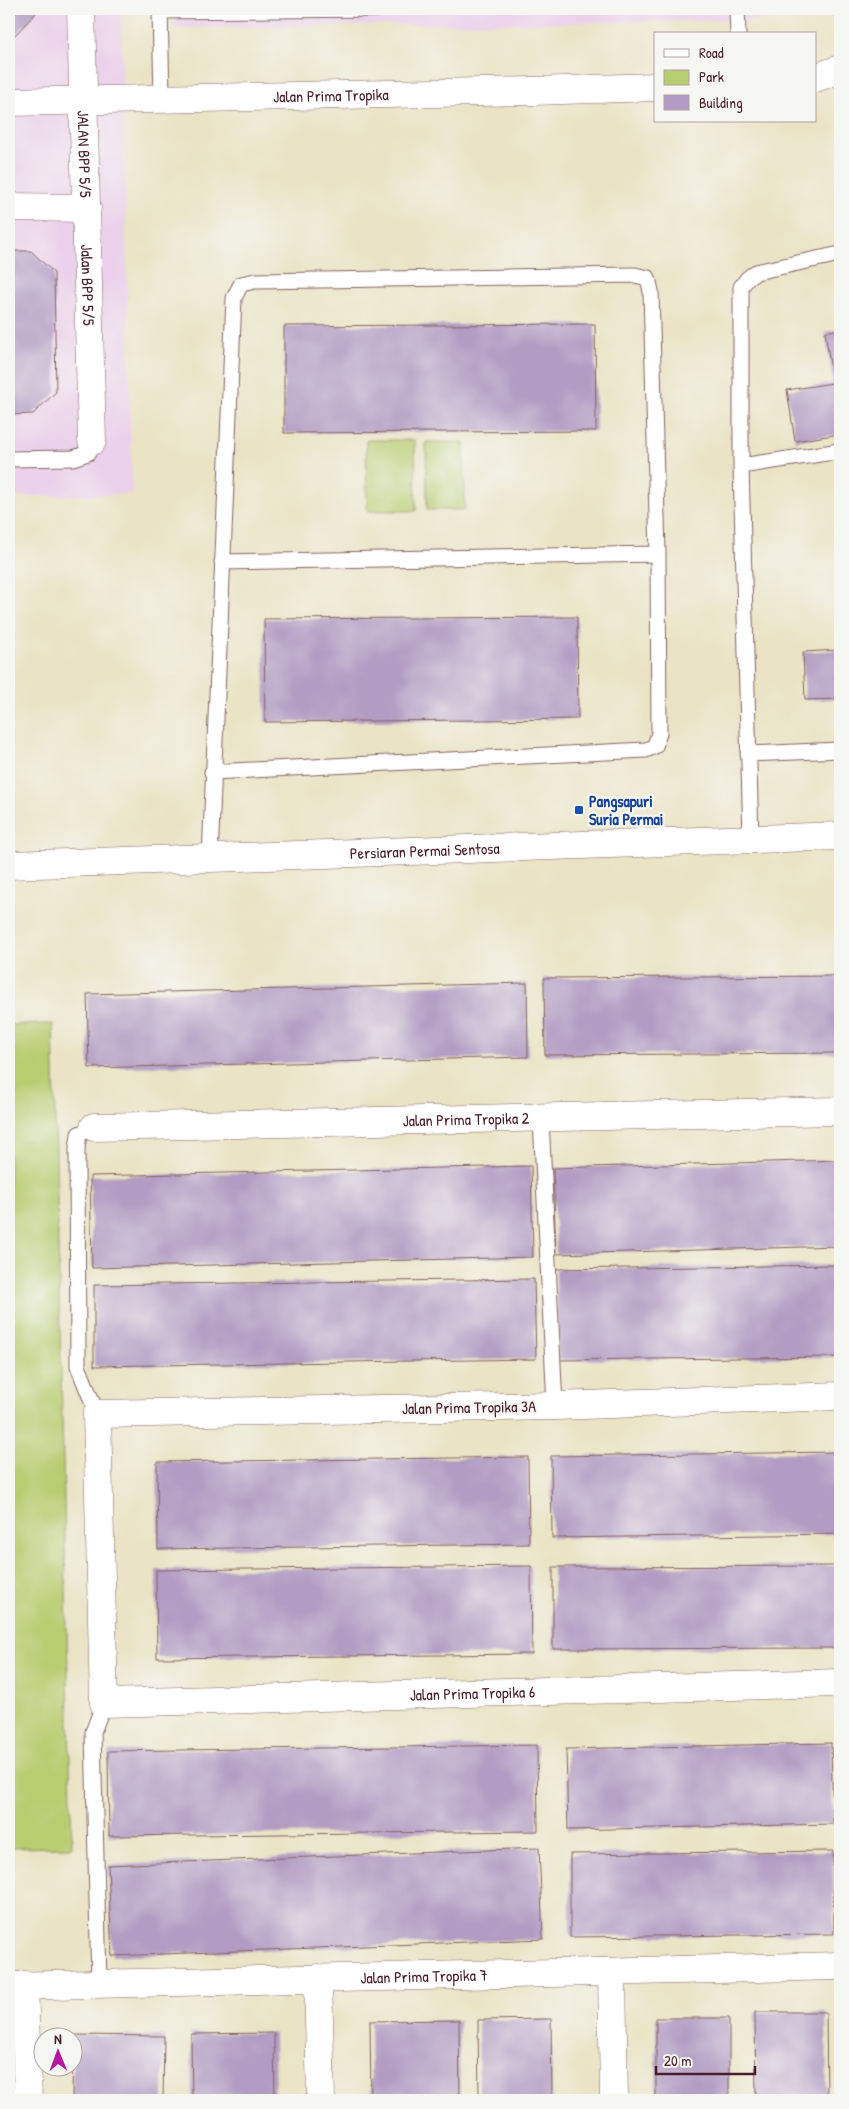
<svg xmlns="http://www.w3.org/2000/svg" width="849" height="2109" viewBox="0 0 849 2109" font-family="'Patrick Hand',sans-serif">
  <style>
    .built { fill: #ebd1eb }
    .green { fill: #b8cc70; stroke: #81764e }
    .building { fill: #b29cc3 }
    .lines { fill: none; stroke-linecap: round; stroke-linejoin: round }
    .service-casing { stroke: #826461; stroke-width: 17 }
    .minor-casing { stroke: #826461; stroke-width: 29 }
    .service { stroke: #fff; stroke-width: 15 }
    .minor { stroke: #fff; stroke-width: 28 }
    .transit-dot { fill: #1a4fb4; stroke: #f6f6f2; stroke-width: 2 }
    .labels { text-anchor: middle; stroke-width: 4.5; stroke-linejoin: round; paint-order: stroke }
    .street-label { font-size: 16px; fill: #4a1f2b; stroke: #f6f6f2 }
    .transit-label { font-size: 16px; font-weight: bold; fill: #164399; stroke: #f6f6f2; text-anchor: start }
  </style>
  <rect width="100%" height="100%" fill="#f6f6f2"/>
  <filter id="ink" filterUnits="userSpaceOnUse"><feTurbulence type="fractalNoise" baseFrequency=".02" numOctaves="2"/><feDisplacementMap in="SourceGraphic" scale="10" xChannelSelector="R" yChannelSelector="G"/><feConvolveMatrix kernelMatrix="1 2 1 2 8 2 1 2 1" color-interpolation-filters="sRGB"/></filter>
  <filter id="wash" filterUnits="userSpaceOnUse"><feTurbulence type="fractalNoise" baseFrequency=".0096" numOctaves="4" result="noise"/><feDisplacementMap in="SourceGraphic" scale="20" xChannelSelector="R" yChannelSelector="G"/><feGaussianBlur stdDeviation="1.12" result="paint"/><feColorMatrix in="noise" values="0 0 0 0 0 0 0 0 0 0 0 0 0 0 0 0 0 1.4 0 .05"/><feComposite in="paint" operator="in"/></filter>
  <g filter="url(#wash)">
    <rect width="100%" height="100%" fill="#eae3c5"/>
    <path class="built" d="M 9,9 L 121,9 L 132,494 L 9,497 Z
      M 174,9 L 830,9 L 821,12 L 760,20 L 174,28 Z"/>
    <path class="green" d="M 366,440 L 415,440 L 416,511 L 367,511 Z
      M 426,442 L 464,442 L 465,510 L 427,510 Z
      M 53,1024 L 72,1847 L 9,1848 L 9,1025 Z"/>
    <g id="blocks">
      <path class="building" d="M 9,9 L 36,9 L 36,13 L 14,36 L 9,36 Z
        M 9,251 L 31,251 L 54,273 L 56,392 L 33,414 L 9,415 Z
        M 595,324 L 596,431 L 284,433 L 284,326 Z
        M 840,329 L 840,434 L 795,441 L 787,390 L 833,383 L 825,332 Z
        M 577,617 L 578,719 L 265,722 L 264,619 Z
        M 840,650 L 840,699 L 805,700 L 803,652 Z
        M 840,976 L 840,1053 L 545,1055 L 544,978 Z
        M 527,983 L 528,1057 L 89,1068 L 87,994 Z
        M 840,1160 L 840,1246 L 556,1254 L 553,1168 Z
        M 531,1166 L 533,1257 L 92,1268 L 90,1176 Z
        M 840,1265 L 840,1357 L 558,1360 L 556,1269 Z
        M 534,1279 L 536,1359 L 94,1366 L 94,1285 Z
        M 840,1452 L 840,1534 L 552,1538 L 551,1456 Z
        M 528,1457 L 529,1544 L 158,1549 L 157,1462 Z
        M 531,1566 L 532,1654 L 157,1658 L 156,1570 Z
        M 840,1566 L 840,1648 L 553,1649 L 553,1567 Z
        M 831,1743 L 833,1824 L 568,1830 L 566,1749 Z
        M 537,1745 L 538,1831 L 109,1836 L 108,1751 Z
        M 539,1848 L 543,1939 L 112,1956 L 108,1865 Z
        M 833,1851 L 834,1934 L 570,1937 L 570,1854 Z
        M 755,2012 L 826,2012 L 827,2100 L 756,2100 Z
        M 656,2018 L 729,2018 L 729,2100 L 656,2100 Z
        M 551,2019 L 552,2100 L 479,2100 L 478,2020 Z
        M 459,2020 L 460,2100 L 371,2100 L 370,2021 Z
        M 274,2033 L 275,2100 L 192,2100 L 191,2034 Z
        M 73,2035 L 164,2036 L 163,2100 L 72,2100 Z"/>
    </g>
  </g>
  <g filter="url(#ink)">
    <use href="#blocks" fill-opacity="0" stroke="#826461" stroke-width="1"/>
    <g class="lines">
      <g class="service-casing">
        <path id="service" d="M 160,9 L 162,98
          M 737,9 L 738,34
          M 160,11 L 375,9
          M 9,459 L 73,458 L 88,453 L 92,441
          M 741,466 L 840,451
          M 222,562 L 658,554
          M 748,754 L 840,750
          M 751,840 L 741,466 L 741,287 L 747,279 L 756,272 L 840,254
          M 210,858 L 234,298 L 241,284 L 255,281 L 635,275 L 648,278 L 651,291 L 658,554 L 659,733 L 655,746 L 646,750 L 212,772
          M 541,1119 L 555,1406
          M 94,1127 L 79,1134 L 77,1149 L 78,1366 L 97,1414
          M 99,1984 L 93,1732 L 104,1703"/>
      </g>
      <g class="minor-casing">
        <g id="minor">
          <path id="s1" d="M 81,9 L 92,441"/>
          <path d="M 815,78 L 840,69"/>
          <path id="s2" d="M 9,102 L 533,91 L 655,87"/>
          <path d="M 9,207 L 87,208"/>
          <path id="s3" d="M 9,865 L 840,836"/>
          <path id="s4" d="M 94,1127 L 840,1111"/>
          <path id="s5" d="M 840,1396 L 555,1406 L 97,1414 L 104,1703 L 840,1683"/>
          <path d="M 612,1972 L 614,2100"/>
          <path d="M 318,1978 L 321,2100"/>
          <path d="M 24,1985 L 28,2100"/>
          <path id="s6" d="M 9,1986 L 840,1966"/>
        </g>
      </g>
      <use href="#service" class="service"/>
      <use href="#minor" class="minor"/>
    </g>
  </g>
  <rect class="transit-dot" x="574" y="805" width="10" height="10" rx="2.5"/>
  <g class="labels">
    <g class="street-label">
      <text dy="6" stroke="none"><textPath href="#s2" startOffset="322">Jalan Prima Tropika</textPath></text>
      <text dy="6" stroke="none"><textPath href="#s1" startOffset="145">JALAN BPP 5/5</textPath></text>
      <text dy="6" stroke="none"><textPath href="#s1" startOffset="276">Jalan BPP 5/5</textPath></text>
      <text dy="6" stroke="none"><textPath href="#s3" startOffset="416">Persiaran Permai Sentosa</textPath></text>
      <text dy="6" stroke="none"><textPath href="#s4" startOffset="372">Jalan Prima Tropika 2</textPath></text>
      <text transform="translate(469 1407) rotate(-1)" y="6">Jalan Prima Tropika 3A</text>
      <text dy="6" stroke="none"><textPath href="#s5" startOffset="1401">Jalan Prima Tropika 6</textPath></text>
      <text dy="6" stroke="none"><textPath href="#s6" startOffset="415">Jalan Prima Tropika 7</textPath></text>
    </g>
    <g class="transit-label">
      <text x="589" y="807">Pangsapuri<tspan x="589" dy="18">Suria Permai</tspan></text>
    </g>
  </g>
  <rect width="849" height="2109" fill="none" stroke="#f6f6f2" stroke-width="30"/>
  <rect x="654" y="32" width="162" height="90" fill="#f6f6f2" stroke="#b1a0a2"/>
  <rect x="664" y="49" width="25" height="8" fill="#ffffff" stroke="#b1a0a2"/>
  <text x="699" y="58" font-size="15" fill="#4a1f2b">Road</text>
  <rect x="664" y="70" width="25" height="15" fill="#b8cc70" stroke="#b1a0a2"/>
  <text x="699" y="82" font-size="15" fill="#4a1f2b">Park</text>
  <rect x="664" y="95" width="25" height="15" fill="#b29cc3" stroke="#b1a0a2"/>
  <text x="699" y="108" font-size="15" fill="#4a1f2b">Building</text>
  <g transform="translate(58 2052) rotate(359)"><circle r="24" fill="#f6f6f2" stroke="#b1a0a2"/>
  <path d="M0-4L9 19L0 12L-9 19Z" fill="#b5179e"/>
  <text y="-8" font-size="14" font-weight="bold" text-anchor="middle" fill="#4a1f2b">N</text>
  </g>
  <path d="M656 2066v8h99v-8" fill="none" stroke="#4a1f2b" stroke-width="2.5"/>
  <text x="664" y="2066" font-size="15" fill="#4a1f2b" stroke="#f6f6f2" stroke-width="4" paint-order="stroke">20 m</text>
</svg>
